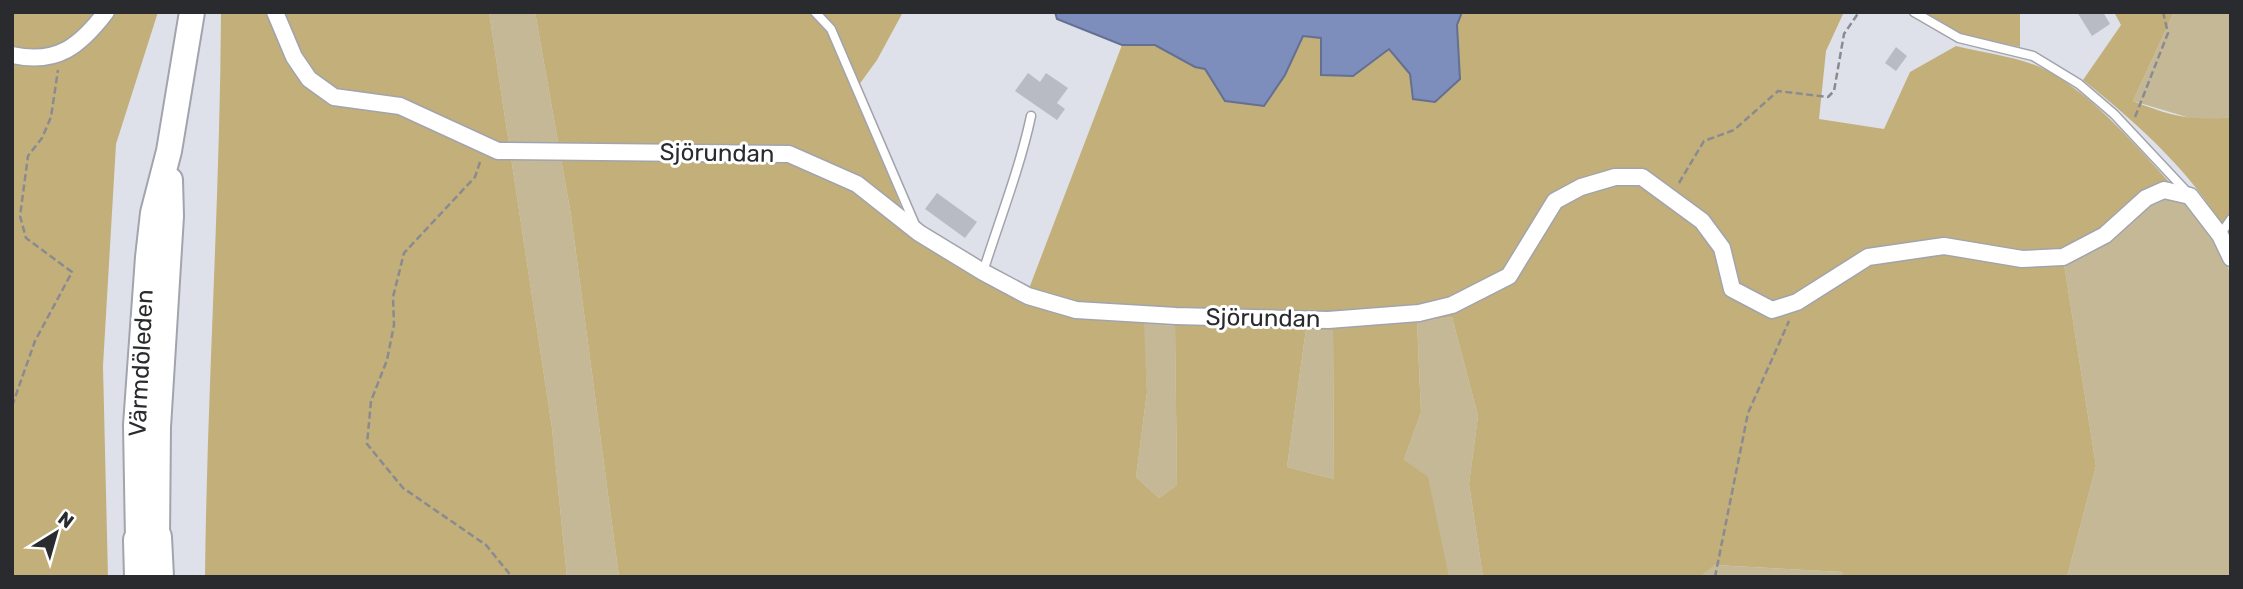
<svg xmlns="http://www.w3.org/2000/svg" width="2243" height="589" viewBox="0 0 2243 589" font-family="Rubik,sans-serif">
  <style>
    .green { fill: #c5b896 }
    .forest { fill: #c3af7a; fill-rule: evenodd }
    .water { fill: #7d8dbc; stroke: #647091; stroke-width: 2 }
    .building { fill: #b8bbc3 }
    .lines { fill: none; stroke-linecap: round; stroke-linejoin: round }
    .service-casing { stroke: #a1a4ac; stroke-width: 11 }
    .minor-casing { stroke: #a1a4ac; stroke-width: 19 }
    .primary-casing { stroke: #a1a4ac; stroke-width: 28 }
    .motorway-casing { stroke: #a1a4ac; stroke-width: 32 }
    .path { stroke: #898b91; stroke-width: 2.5; stroke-dasharray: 7 3.5; stroke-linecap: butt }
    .service { stroke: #fff; stroke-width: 8 }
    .minor { stroke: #fff; stroke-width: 16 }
    .primary { stroke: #fff; stroke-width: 24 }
    .motorway { stroke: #fff; stroke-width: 28 }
    .labels { text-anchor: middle; stroke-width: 6; stroke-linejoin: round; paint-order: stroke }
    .street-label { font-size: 24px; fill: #2a2b2e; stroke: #fff }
  </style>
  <rect width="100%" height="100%" fill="#dee1e9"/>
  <path class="green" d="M 489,12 L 535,12 L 571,215 L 619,577 L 567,577 L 552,428 Z
    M 2174,12 L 2231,12 L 2231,117 L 2200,121 L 2133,101 Z
    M 2165,200 L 2191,206 L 2221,245 L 2231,277 L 2231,577 L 2067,577 L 2096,466 L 2064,264 L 2106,245 L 2147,208 Z
    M 1452,317 L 1478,416 L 1469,484 L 1483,577 L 1449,577 L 1404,460 L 1421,412 L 1417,322 Z
    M 1143,323 L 1175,326 L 1177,485 L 1159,498 L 1136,477 L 1147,392 Z
    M 1306,329 L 1333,329 L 1334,479 L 1287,467 Z
    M 1713,565 L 1843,572 L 1841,577 L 1700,577 Z"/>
  <path class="forest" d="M 12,12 L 158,12 L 116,144 L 103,366 L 108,577 L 12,577 Z
    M 221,12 L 489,12 L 552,428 L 567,577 L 205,577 C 207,388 220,201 221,12 Z
    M 535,12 L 903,12 L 877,60 L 856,89 L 911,233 L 1025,299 L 1122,45 L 1155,45 L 1195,67 L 1205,69 L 1225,101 L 1285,75 L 1303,36 L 1321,38 L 1321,75 L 1353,76 L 1389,49 L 1410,74 L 1413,99 L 1460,79 L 1457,24 L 1462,12 L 1839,12 L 1843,14 L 1826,51 L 1819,119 L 1884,129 L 1910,72 L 1956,46 C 1981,52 2010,56 2035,65 C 2090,87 2150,162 2191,206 L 2164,200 L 2147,208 L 2106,245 L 2064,264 L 2096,466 L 2067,577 L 1841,577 L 1843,572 L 1714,565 L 1700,577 L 1483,577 L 1469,484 L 1478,416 L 1452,317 L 1417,322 L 1421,412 L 1404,460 L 1428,477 L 1449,577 L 619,577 L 571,215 ZM 1144,323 L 1175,326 L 1177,485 L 1159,498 L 1136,477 L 1147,392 ZM 1306,329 L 1333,330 L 1334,479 L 1287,467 Z
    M 1923,12 L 2020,12 L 2020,47 L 1964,35 Z
    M 2114,12 L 2174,12 L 2133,101 C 2168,115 2193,122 2231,117 L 2231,244 C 2203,181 2136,122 2083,80 L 2121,25 Z"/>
  <path class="water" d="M 1055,12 L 1462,12 L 1457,25 L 1460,79 L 1435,102 L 1413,99 L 1410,74 L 1389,49 L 1353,76 L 1321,75 L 1321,38 L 1303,36 L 1285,75 L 1264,106 L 1225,101 L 1205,69 L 1195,67 L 1155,45 L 1122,45 L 1057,19 Z"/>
  <path class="building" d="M 2077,12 L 2103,12 L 2110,24 L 2092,36 Z
    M 1896,47 L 1907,56 L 1896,71 L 1885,63 Z
    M 1028,73 L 1040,82 L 1046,73 L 1068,88 L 1057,103 L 1065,109 L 1057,120 L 1015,91 Z
    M 937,193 L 977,222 L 965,238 L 925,209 Z"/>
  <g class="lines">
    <g class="service-casing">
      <path id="service" d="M 815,12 L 831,29 L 916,227
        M 1914,12 L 1959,38 L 2033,56 L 2079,84 L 2114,114 L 2188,193
        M 2220,235 L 2231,219
        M 983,272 C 999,221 1020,168 1031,116"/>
    </g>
    <g class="minor-casing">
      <path id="minor" d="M 275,12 L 294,57 L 309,79 L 334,97 L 400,106 L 498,151 L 789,154 L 857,184 L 919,233 L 983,272 L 1028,296 L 1076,310 L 1176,316 L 1328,320 L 1419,313 L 1452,305 L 1509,276 L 1555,201 L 1581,187 L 1615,177 L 1642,177 L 1702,221 L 1722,248 L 1732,289 L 1772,310 L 1797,302 L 1868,257 L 1944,246 L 2022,259 L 2063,257 L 2105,235 L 2146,198 L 2164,190 L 2190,196 L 2220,235 L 2231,258
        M 12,55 C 57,65 80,46 106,12"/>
    </g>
    <g class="primary-casing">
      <path id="primary" d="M 157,537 L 158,427 L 171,216 L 170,180
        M 138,540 L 136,425 L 148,257 L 153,213 L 169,151 L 192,12"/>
    </g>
    <g class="motorway-casing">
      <path id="motorway" d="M 157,537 L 159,577
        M 138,540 L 139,577"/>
    </g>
    <path class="path" d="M 2135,117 L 2168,33 L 2163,12
      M 480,162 L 475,177 L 404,253 L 393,297 L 394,325 L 387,360 L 371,401 L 367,444 L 403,488 L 486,545 L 512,577
      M 1679,183 L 1704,141 L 1734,130 L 1778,91 L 1828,97 L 1834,91 L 1844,34 L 1859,12
      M 12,406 L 35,341 L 72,272 L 26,238 L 20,216 L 28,156 L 42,138 L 51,117 L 58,70
      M 1715,577 L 1748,413 L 1789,321"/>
    <use href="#service" class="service"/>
    <use href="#minor" class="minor"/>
    <use href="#primary" class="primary"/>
    <use href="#motorway" class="motorway"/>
  </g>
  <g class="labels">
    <g class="street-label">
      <text transform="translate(717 153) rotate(1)" y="8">Sjörundan</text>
      <text transform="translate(1263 318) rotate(1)" y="8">Sjörundan</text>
      <text transform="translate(141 363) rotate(-87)" y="8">Värmdöleden</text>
    </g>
  </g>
  <rect width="2243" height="589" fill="none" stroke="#2a2b2e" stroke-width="28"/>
  <g transform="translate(56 533) rotate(37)" stroke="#ffffff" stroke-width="5" paint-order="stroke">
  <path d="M0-5L12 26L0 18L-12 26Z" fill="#2a2b2e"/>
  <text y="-10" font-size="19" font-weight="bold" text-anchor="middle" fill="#2a2b2e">N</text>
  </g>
</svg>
